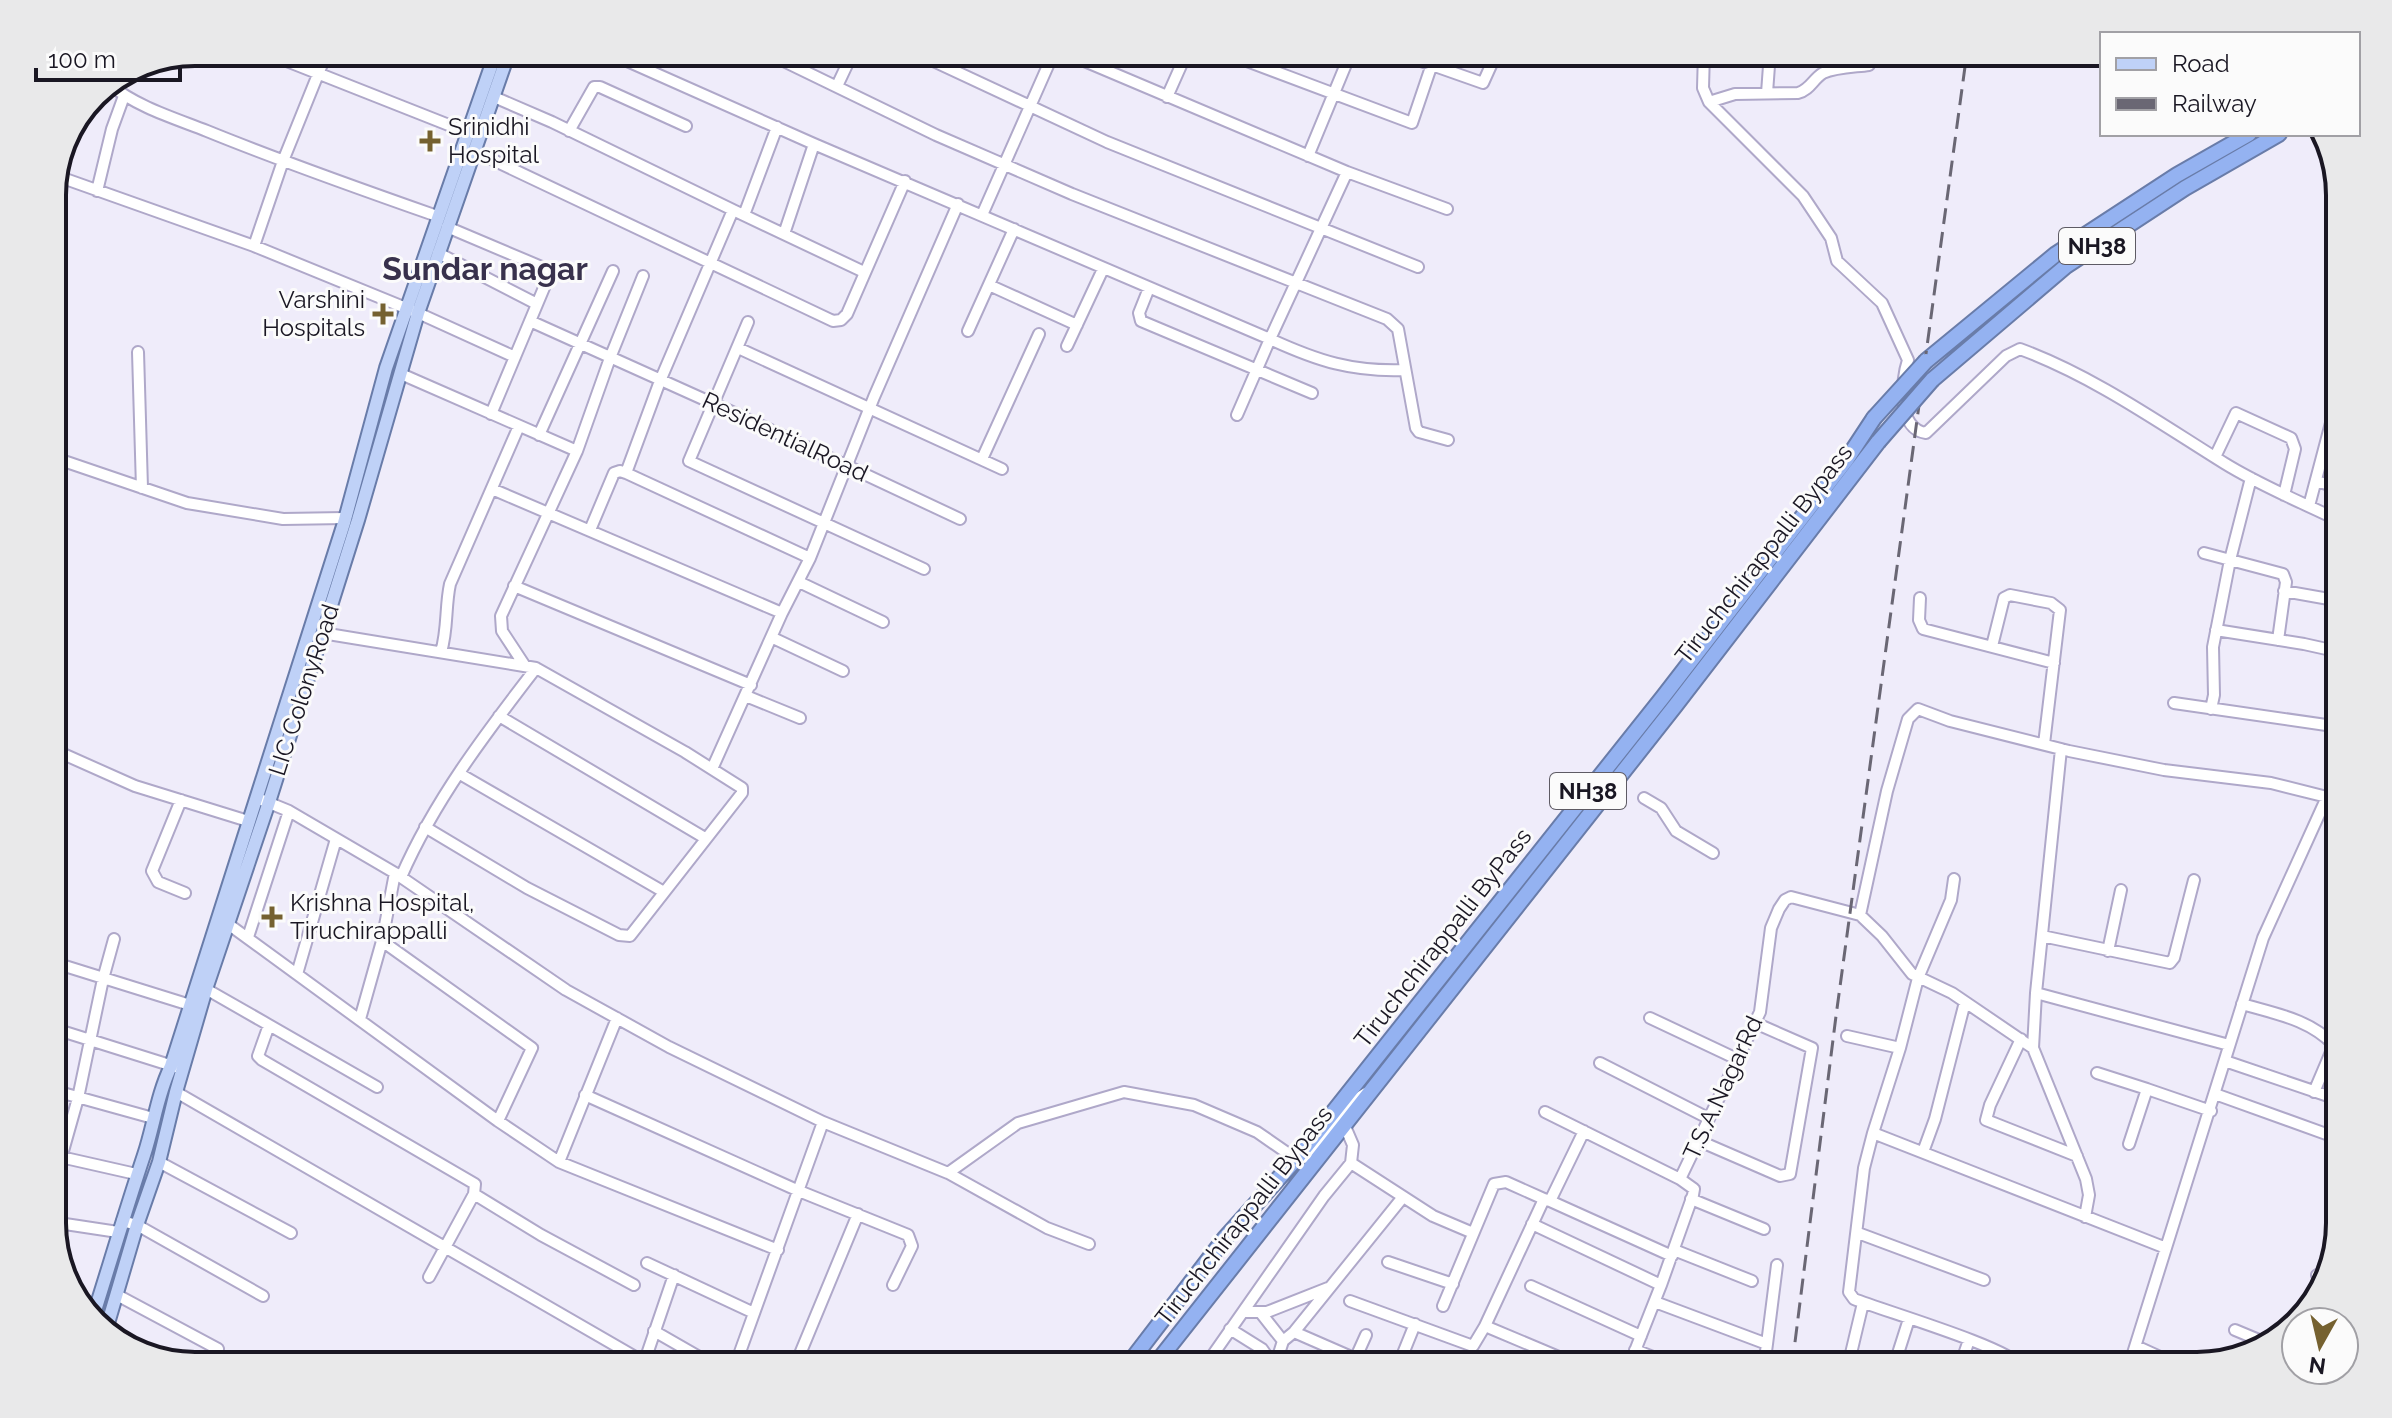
<svg xmlns="http://www.w3.org/2000/svg" width="2392" height="1418" viewBox="0 0 2392 1418" font-family="Raleway,sans-serif">
  <style>
    .lines { fill: none; stroke-linecap: round; stroke-linejoin: round }
    .minor-casing { stroke: #afa8c9; stroke-width: 14 }
    .major-casing { stroke: #697ca9; stroke-width: 16 }
    .highway-casing { stroke: #697ca9; stroke-width: 18 }
    .minor { stroke: #fff; stroke-width: 10 }
    .major { stroke: #bfd1f7; stroke-width: 12 }
    .highway { stroke: #94b2f1; stroke-width: 14 }
    .rail { stroke: #6a6774; stroke-width: 3; stroke-dasharray: 16 8; stroke-linecap: butt }
    .highway-bridge-casing { stroke: #697ca9; stroke-width: 18; stroke-linecap: butt }
    .highway-bridge { stroke: #94b2f1; stroke-width: 14 }
    .poi-dot { fill: #756130; stroke: #fbfbfb; stroke-width: 3 }
    .labels { text-anchor: middle; stroke-width: 6; stroke-linejoin: round; paint-order: stroke }
    .shield { fill: #fbfbfb; stroke: #5e5b64; stroke-width: 2 }
    .shield-label { font-size: 22px; font-weight: bold; fill: #1a1723 }
    .poi-label { font-size: 24px; fill: #1a1723; stroke: #fbfbfb; text-anchor: start }
    .street-label { font-size: 24px; fill: #1a1723; stroke: #fbfbfb }
    .district-label { font-size: 32px; font-weight: bold; fill: #38314c; stroke: #fbfbfb }
    .rim { fill: none; stroke: #1a1723; stroke-width: 4 }
  </style>
  <rect width="100%" height="100%" fill="#efecfa"/>
  <g class="lines">
    <g class="minor-casing">
      <path id="minor" d="M 264,52 L 469,133
        M 607,52 L 814,144 L 1270,339 L 1347,172
        M 765,52 L 936,135 L 1072,194 L 1387,319 L 1398,329 L 1416,428 L 1419,432 L 1448,440
        M 914,52 L 1107,142 L 1418,267
        M 1063,52 L 1347,172 L 1447,209
        M 1223,52 L 1412,123 L 1432,64
        M 1395,52 L 1483,83 L 1497,52
        M 1704,52 L 1703,88 L 1709,102 L 1803,196 L 1831,238 L 1837,261 L 1882,303 L 1908,360 C 1901,381 1897,429 1926,433 L 2006,356 L 2020,349 C 2093,376 2158,422 2224,463 C 2261,486 2301,502 2340,521
        M 800,68 L 808,52
        M 109,84 C 137,107 174,118 207,131 C 283,162 360,189 437,216
        M 837,86 L 853,52
        M 1767,93 L 1770,52
        M 494,97 L 552,122 L 733,210 L 660,381 L 626,473 L 810,558
        M 1167,97 L 1187,52
        M 1709,102 L 1735,94 L 1798,93 C 1810,90 1813,79 1823,73 C 1836,67 1855,67 1869,65
        M 569,131 L 594,87 L 600,87 L 686,126
        M 474,151 L 833,321 L 841,320 L 847,314 L 905,181
        M 1308,156 L 1351,52
        M 57,176 L 254,246 L 283,161 L 327,52
        M 97,191 L 112,129 L 124,96
        M 733,210 L 864,272
        M 744,215 L 777,127
        M 982,215 L 1054,52
        M 447,227 L 551,271 L 491,414
        M 784,234 L 814,144
        M 254,246 L 418,313 L 515,357
        M 438,253 L 537,304
        M 989,285 L 1077,325
        M 1149,288 L 1139,313 L 1141,321 L 1312,393
        M 530,321 L 732,412 L 960,519
        M 748,322 L 689,461 L 924,569
        M 968,331 L 1014,229
        M 1067,346 L 1103,269
        M 738,348 L 1002,469
        M 138,352 L 142,488
        M 401,374 L 577,451
        M 1237,415 L 1270,339 C 1318,361 1352,372 1405,370
        M 539,435 L 613,271
        M 52,457 L 187,503 L 283,519 L 345,518
        M 2215,457 L 2236,413 L 2291,438 L 2295,449 L 2284,495
        M 982,459 L 1039,334
        M 2316,481 L 2340,488
        M 492,489 L 782,613
        M 2309,506 L 2336,404
        M 590,530 L 614,473 L 620,471 L 626,473
        M 2204,553 L 2283,574 L 2286,582 L 2278,640
        M 799,582 L 883,622
        M 514,586 L 751,685
        M 2284,591 L 2340,601
        M 1920,598 L 1919,620 L 1923,629 L 2054,663
        M 2216,630 L 2304,644 L 2340,652
        M 322,633 L 536,668 C 485,734 434,801 401,877
        M 773,638 L 843,671
        M 1992,646 L 2004,598 L 2010,595 L 2051,603 L 2060,610 L 2044,744
        M 441,652 C 448,629 445,607 450,584 L 519,426
        M 525,666 L 502,631 L 501,616 L 577,451 L 610,358 L 643,276
        M 746,696 L 800,718
        M 2174,703 L 2340,727
        M 2211,709 L 2214,695 L 2213,647 L 2230,560 L 2251,478
        M 499,716 L 705,838
        M 52,749 L 135,786 L 248,821
        M 2061,749 L 2036,993 L 2033,1048 L 2086,1179 L 2089,1195 L 2085,1217
        M 712,769 L 782,613 L 810,558 L 874,397 L 958,204
        M 460,774 L 664,892
        M 1644,798 L 1661,808 L 1676,831 L 1713,853
        M 181,800 L 152,871 L 158,882 L 185,893
        M 262,800 L 289,811 L 395,873 L 566,990 L 669,1047 L 823,1122 L 948,1173 L 1047,1228 L 1089,1244
        M 425,827 L 527,888 L 619,935 L 630,936 L 742,793 L 742,788 L 685,752 L 536,668
        M 1954,879 L 1951,900 L 1918,978 L 1900,1048 L 1873,1133 L 1864,1168 L 1849,1292 L 1854,1299 C 1884,1311 2007,1347 2021,1366
        M 1860,915 L 1887,791 L 1908,719 L 1918,709 L 1950,721 L 2069,751 L 2164,770 L 2271,783 L 2327,797 L 2340,792
        M 224,921 L 498,1121 L 559,1162 L 778,1250
        M 2042,936 L 2170,963 L 2174,958 L 2194,880
        M 248,937 L 289,811
        M 382,941 L 532,1048 L 498,1121
        M 2108,951 L 2121,890
        M 52,962 L 190,1005
        M 297,974 L 336,839
        M 206,989 L 269,1025 L 258,1056 L 262,1060 L 475,1184 L 474,1194 L 429,1277
        M 2036,993 L 2229,1045
        M 2242,1004 C 2276,1014 2309,1019 2334,1045
        M 1650,1018 L 1737,1059
        M 360,1019 L 382,941 L 395,873
        M 269,1025 L 377,1087
        M 52,1028 L 176,1067
        M 1847,1036 L 1900,1048
        M 2021,1039 L 1990,1105 L 1986,1120 L 2077,1156
        M 2225,1061 L 2340,1100
        M 1600,1063 L 1708,1118
        M 2097,1073 L 2147,1089
        M 52,1090 L 153,1118
        M 176,1092 L 644,1362
        M 2314,1092 L 2340,1031
        M 2215,1094 L 2340,1139
        M 585,1095 L 799,1191 L 908,1235 L 912,1246 L 893,1285
        M 1545,1112 L 1680,1179
        M 1873,1133 L 2166,1248
        M 1697,1140 L 1780,1176 L 1790,1174 L 1812,1048 L 1755,1023
        M 2129,1144 L 2147,1089 L 2211,1111
        M 1923,1152 L 1935,1119 L 1965,1002
        M 52,1155 L 136,1174
        M 159,1162 L 291,1233
        M 559,1162 L 617,1018
        M 1351,1163 L 1433,1216 L 1473,1233
        M 948,1173 L 1018,1123 L 1124,1092 L 1194,1105 L 1257,1132 L 1296,1159 L 1310,1157 L 1355,1100 L 1366,1093
        M 52,1190 L 78,1098 L 103,979 L 114,939
        M 474,1194 L 541,1235 L 634,1285
        M 1691,1199 L 1764,1229
        M 1550,1201 L 1672,1256
        M 122,1221 L 137,1225 L 263,1296
        M 52,1222 L 118,1232
        M 1532,1224 L 1661,1285
        M 2332,1232 L 2337,1234
        M 1858,1233 L 1984,1280
        M 1674,1250 L 1752,1281
        M 1388,1262 L 1453,1284
        M 647,1263 L 754,1313
        M 2317,1275 L 2325,1278
        M 1531,1286 L 1641,1336
        M 117,1295 L 218,1349
        M 1350,1301 L 1473,1346 L 1485,1326
        M 1655,1302 L 1767,1344 L 1764,1366
        M 1443,1306 L 1494,1184 L 1506,1182 L 1544,1199
        M 1243,1312 L 1267,1312 L 1328,1288
        M 1260,1312 L 1283,1341
        M 1230,1329 L 1262,1349 L 1274,1366
        M 2235,1330 L 2271,1345
        M 654,1331 L 715,1366
        M 1294,1332 L 1372,1366
        M 1767,1344 L 1777,1265
        M 2136,1346 L 2180,1366
        M 1635,1350 L 1676,1366
        M 643,1366 L 674,1275
        M 735,1366 L 823,1122
        M 795,1366 L 858,1214
        M 1205,1366 L 1324,1196 L 1351,1163 L 1353,1145 L 1344,1124
        M 1275,1366 L 1283,1341 L 1294,1332 L 1403,1197
        M 1352,1366 L 1366,1335
        M 1398,1366 L 1415,1324
        M 1580,1366 L 1485,1326 L 1544,1199 L 1550,1201 L 1584,1131
        M 1629,1366 L 1661,1285 L 1693,1195 L 1694,1189 L 1680,1179 L 1760,1012 L 1771,928 L 1779,909 L 1785,900 L 1791,897 L 1860,915 L 1882,936 L 1912,974 L 1952,993 L 2033,1048
        M 1848,1366 L 1863,1303
        M 1894,1366 L 1909,1319
        M 1960,1366 L 1969,1340
        M 2129,1366 L 2263,938 L 2327,797"/>
    </g>
    <g class="major-casing">
      <path id="major" d="M 93,1317 C 110,1263 126,1209 144,1155 C 154,1125 157,1095 171,1066 L 344,523 L 386,368 L 496,52
        M 106,1330 L 137,1225 L 159,1162 L 176,1092 L 206,989 L 269,802 L 358,520 L 418,313 L 509,52"/>
    </g>
    <g class="highway-casing">
      <path id="highway" d="M 1926,361 L 2056,254 L 2177,175 L 2249,134
        M 1932,380 L 2066,266 L 2185,188 L 2279,134
        M 1127,1366 L 1225,1238 L 1296,1159 L 1663,697 L 1847,459 L 1874,418
        M 1154,1366 L 1675,706 L 1878,442"/>
    </g>
    <use href="#minor" class="minor"/>
    <use href="#major" class="major"/>
    <use href="#highway" class="highway"/>
    <path class="rail" d="M 1792,1366 L 1836,1016 L 1967,52"/>
    <g class="highway-bridge-casing">
      <path id="highway-bridge" d="M 1874,418 L 1926,361
        M 1878,442 L 1932,380"/>
    </g>
    <use href="#highway-bridge" class="highway-bridge"/>
  </g>
  <g class="poi-dot">
    <path d="M426 129h8v8h8v8h-8v8h-8v-8h-8v-8h8z"/>
    <path d="M379 302h8v8h8v8h-8v8h-8v-8h-8v-8h8z"/>
    <path d="M268 905h8v8h8v8h-8v8h-8v-8h-8v-8h8z"/>
  </g>
  <g class="labels">
    <g class="shield">
      <rect x="2059" y="228" width="76" height="36" rx="6"/>
      <rect x="1550" y="773" width="76" height="36" rx="6"/>
    </g>
    <g class="shield-label">
      <text x="2097" y="254">NH38</text>
      <text x="1588" y="799">NH38</text>
    </g>
    <g class="poi-label">
      <text x="448" y="135">Srinidhi<tspan x="448" dy="28">Hospital</tspan></text>
      <text x="365" y="308" text-anchor="end">Varshini<tspan x="365" dy="28">Hospitals</tspan></text>
      <text x="290" y="911">Krishna Hospital,<tspan x="290" dy="28">Tiruchirappalli</tspan></text>
    </g>
    <g class="street-label">
      <text transform="translate(785 437) rotate(25)" y="8">ResidentialRoad</text>
      <text transform="translate(1764 554) rotate(-52)" y="8">Tiruchchirappalli Bypass</text>
      <text transform="translate(304 690) rotate(-72)" y="8">LIC ColonyRoad</text>
      <text transform="translate(1443 938) rotate(-52)" y="8">Tiruchchirappalli ByPass</text>
      <text transform="translate(1723 1088) rotate(-65)" y="8">T.S.A.NagarRd</text>
      <text transform="translate(1244 1216) rotate(-52)" y="8">Tiruchchirappalli Bypass</text>
    </g>
    <g class="district-label">
      <text x="485" y="280">Sundar nagar</text>
    </g>
  </g>
  <path d="M0 0H2392V1418H0ZM195 66H2197A129 129 0 0 1 2326 195V1223A129 129 0 0 1 2197 1352H195A129 129 0 0 1 66 1223V195A129 129 0 0 1 195 66Z" fill="#e9e9ea" fill-rule="evenodd"/>
  <path class="rim" d="M195 66H2197A129 129 0 0 1 2326 195V1223A129 129 0 0 1 2197 1352H195A129 129 0 0 1 66 1223V195A129 129 0 0 1 195 66Z"/>
  <rect x="2100" y="32" width="260" height="104" fill="#fbfbfb" stroke="#a1a0a5" stroke-width="2"/>
  <rect x="2116" y="58" width="40" height="12" fill="#bfd1f7" stroke="#a1a0a5" stroke-width="2"/>
  <text x="2172" y="72" font-size="24" fill="#1a1723">Road</text>
  <rect x="2116" y="98" width="40" height="12" fill="#6a6774" stroke="#a1a0a5" stroke-width="2"/>
  <text x="2172" y="112" font-size="24" fill="#1a1723">Railway</text>
  <g transform="translate(2320 1346) rotate(188)"><circle r="38" fill="#fbfbfb" stroke="#a1a0a5" stroke-width="2"/>
  <path d="M0-6L14 30L0 20L-14 30Z" fill="#756130"/>
  <text y="-12" font-size="22" font-weight="bold" text-anchor="middle" fill="#1a1723">N</text>
  </g>
  <path d="M36 68v12h144v-12" fill="none" stroke="#1a1723" stroke-width="4"/>
  <text x="48" y="68" font-size="24" fill="#1a1723" stroke="#fbfbfb" stroke-width="6" paint-order="stroke">100 m</text>
</svg>
